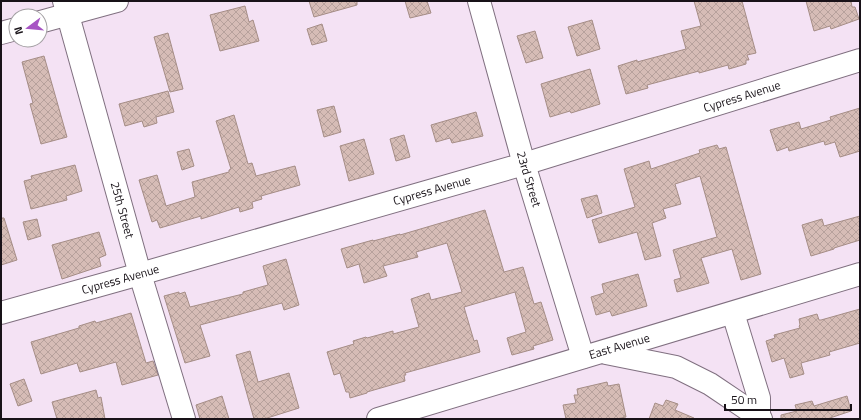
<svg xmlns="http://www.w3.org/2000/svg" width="861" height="420" viewBox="0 0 861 420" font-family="'Titillium Web',sans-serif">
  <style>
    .building { fill: url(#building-cross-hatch); stroke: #a58d86 }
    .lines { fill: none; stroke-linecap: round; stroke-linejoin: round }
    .minor-casing { stroke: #807080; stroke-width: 24 }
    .minor { stroke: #fff; stroke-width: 22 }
    .labels { text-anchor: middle; stroke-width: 4; stroke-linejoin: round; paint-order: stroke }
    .street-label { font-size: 12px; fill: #181218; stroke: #fff }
  </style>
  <defs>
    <pattern id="building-cross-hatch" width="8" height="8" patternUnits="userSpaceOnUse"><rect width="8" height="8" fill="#d6bcb6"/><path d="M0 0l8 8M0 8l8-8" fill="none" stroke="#b7a19c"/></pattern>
  </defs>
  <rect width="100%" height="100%" fill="#f4e2f4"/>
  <path class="building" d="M 309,1 L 357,1 L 357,5 L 314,17 Z
    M 405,1 L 427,1 L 431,13 L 410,18 Z
    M 694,1 L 742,1 L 756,53 L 747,55 L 749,60 L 746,60 L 746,64 L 729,69 L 728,65 L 699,73 L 699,71 L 647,85 L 648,88 L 626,94 L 618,66 L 637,60 L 637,62 L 686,49 L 681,31 L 701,26 Z
    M 806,1 L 851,1 L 852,7 L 855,7 L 859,19 L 831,29 L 830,26 L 814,31 Z
    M 245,6 L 249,22 L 253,20 L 259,41 L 220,51 L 210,15 Z
    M 592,20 L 600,49 L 577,56 L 568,27 Z
    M 322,24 L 327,41 L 312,45 L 307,29 Z
    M 535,31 L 543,58 L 526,63 L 517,36 Z
    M 168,33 L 183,89 L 170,92 L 154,37 Z
    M 44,56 L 67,137 L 41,144 L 30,104 L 33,103 L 22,62 Z
    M 590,69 L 600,104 L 571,113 L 570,111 L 550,117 L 541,84 Z
    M 168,91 L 174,112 L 156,117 L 157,123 L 144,127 L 142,121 L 125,126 L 119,104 Z
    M 334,106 L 341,132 L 324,137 L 317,110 Z
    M 860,108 L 860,151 L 840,157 L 835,142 L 825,145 L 824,141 L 789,151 L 788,147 L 777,151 L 770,130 L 799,122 L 801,129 L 831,120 L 830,117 Z
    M 476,112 L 483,136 L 452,143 L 450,138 L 436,142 L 431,125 Z
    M 234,115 L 248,164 L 252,163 L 256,176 L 295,166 L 300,185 L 261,196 L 262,199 L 252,202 L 253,208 L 240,212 L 239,207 L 201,219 L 201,216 L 160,228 L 157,220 L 152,222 L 139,180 L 157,175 L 166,206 L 195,197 L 192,182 L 229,172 L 229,170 L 231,169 L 216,121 Z
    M 404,135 L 410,157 L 396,161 L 390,139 Z
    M 364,139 L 374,174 L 349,181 L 340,146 Z
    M 717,145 L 719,149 L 726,147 L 761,274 L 741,280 L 732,249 L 701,258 L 709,283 L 677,292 L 674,280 L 681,278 L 673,250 L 717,237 L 700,176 L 675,184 L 681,204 L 663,209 L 666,218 L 652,223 L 661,256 L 645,260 L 637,232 L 599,243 L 592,220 L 635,207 L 624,169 L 649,161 L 651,169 L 700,153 L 699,150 Z
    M 189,149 L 194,166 L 182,170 L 177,152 Z
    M 75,165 L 82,191 L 66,196 L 67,200 L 31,209 L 24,181 L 32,179 L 31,176 Z
    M 597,195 L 602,213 L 587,218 L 581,199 Z
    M 485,210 L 504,272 L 523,267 L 534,304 L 541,302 L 553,340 L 533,346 L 534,349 L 512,355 L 507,338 L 526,332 L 515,292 L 464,307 L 474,341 L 477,340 L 480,352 L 405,373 L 406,375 L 404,375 L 405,381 L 367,392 L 367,393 L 350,398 L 349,392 L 346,392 L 340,373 L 334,375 L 327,352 L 354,344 L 353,341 L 366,337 L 367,338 L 393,331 L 393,334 L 419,327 L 411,299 L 429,293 L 431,300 L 462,292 L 447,243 L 416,252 L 418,257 L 383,266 L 387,276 L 364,283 L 359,264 L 347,268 L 341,249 L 373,240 L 373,241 L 400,234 L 400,235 Z
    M 860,216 L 860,240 L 834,248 L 834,249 L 811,256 L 802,225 L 822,219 L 824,226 Z
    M 1,218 L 4,218 L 17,260 L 1,265 Z
    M 37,219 L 41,236 L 28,240 L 23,222 Z
    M 99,232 L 106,255 L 99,258 L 101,266 L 62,279 L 52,245 Z
    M 286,259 L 299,305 L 284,310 L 282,303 L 200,325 L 210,356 L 185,363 L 164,296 L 179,292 L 179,294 L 185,292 L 190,307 L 243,294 L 243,292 L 268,285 L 263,266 Z
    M 638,274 L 647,306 L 612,316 L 610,311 L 596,315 L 591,297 L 604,293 L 602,284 Z
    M 860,309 L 860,343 L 829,352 L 830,355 L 801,363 L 804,374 L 790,378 L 784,358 L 772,362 L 766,341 L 775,338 L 774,335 L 800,328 L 799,326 L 800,325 L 799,319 L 817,314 L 819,320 L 821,320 Z
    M 131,313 L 146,363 L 153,361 L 158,375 L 122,385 L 116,362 L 80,372 L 77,363 L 41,374 L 31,342 L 79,328 L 79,326 L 95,321 L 96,323 Z
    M 250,351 L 258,382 L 289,373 L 299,408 L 264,419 L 254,419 L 236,355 Z
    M 24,379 L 32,401 L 18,406 L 10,384 Z
    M 607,382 L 608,386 L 619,384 L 626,417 L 616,419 L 566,419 L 563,405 L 576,403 L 574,395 L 578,395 L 577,389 Z
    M 96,390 L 98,398 L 101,397 L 105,419 L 57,419 L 52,402 Z
    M 222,396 L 229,419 L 200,419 L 196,405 Z
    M 847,396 L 851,411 L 827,419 L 781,419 L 781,415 L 797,411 L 795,405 L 812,401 L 814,406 Z
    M 666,400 L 678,404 L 675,410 L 694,418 L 694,419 L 649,419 L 655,403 L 663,406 Z"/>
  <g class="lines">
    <g class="minor-casing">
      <g id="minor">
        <path id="s1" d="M 64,1 L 140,274 L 184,419"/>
        <path id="s2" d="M 479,1 L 524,164 L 583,357"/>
        <path d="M 40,22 L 117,1"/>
        <path d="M 1,33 L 16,29"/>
        <path id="s3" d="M 1,313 L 140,274 L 524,164 L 860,60"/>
        <path d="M 733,313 L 759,398 L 759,417 L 761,419"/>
        <path d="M 606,353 L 676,367 L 710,384 L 759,417"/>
        <path id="s4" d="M 378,419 L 860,274"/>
      </g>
    </g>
    <use href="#minor" class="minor"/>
  </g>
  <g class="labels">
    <g class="street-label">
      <text dy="4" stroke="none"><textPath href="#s3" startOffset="772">Cypress Avenue</textPath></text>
      <text dy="4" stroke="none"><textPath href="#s2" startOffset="185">23rd Street</textPath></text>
      <text dy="4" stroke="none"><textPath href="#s3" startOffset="448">Cypress Avenue</textPath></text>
      <text dy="4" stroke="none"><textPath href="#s1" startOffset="217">25th Street</textPath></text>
      <text dy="4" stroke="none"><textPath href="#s3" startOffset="124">Cypress Avenue</textPath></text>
      <text dy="4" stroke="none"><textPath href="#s4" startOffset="252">East Avenue</textPath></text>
    </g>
  </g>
  <rect width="861" height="420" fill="none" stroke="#181218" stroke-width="4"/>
  <g transform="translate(28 28) rotate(254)"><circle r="19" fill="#ffffff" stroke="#a3a0a3"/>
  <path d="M0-3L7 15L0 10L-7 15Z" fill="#a754c4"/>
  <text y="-6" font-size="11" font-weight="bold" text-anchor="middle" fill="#181218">N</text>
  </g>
  <path d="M725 404v6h126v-6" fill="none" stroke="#181218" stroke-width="2"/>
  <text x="731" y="404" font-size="12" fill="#181218" stroke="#ffffff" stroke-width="3" paint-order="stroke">50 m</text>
</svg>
